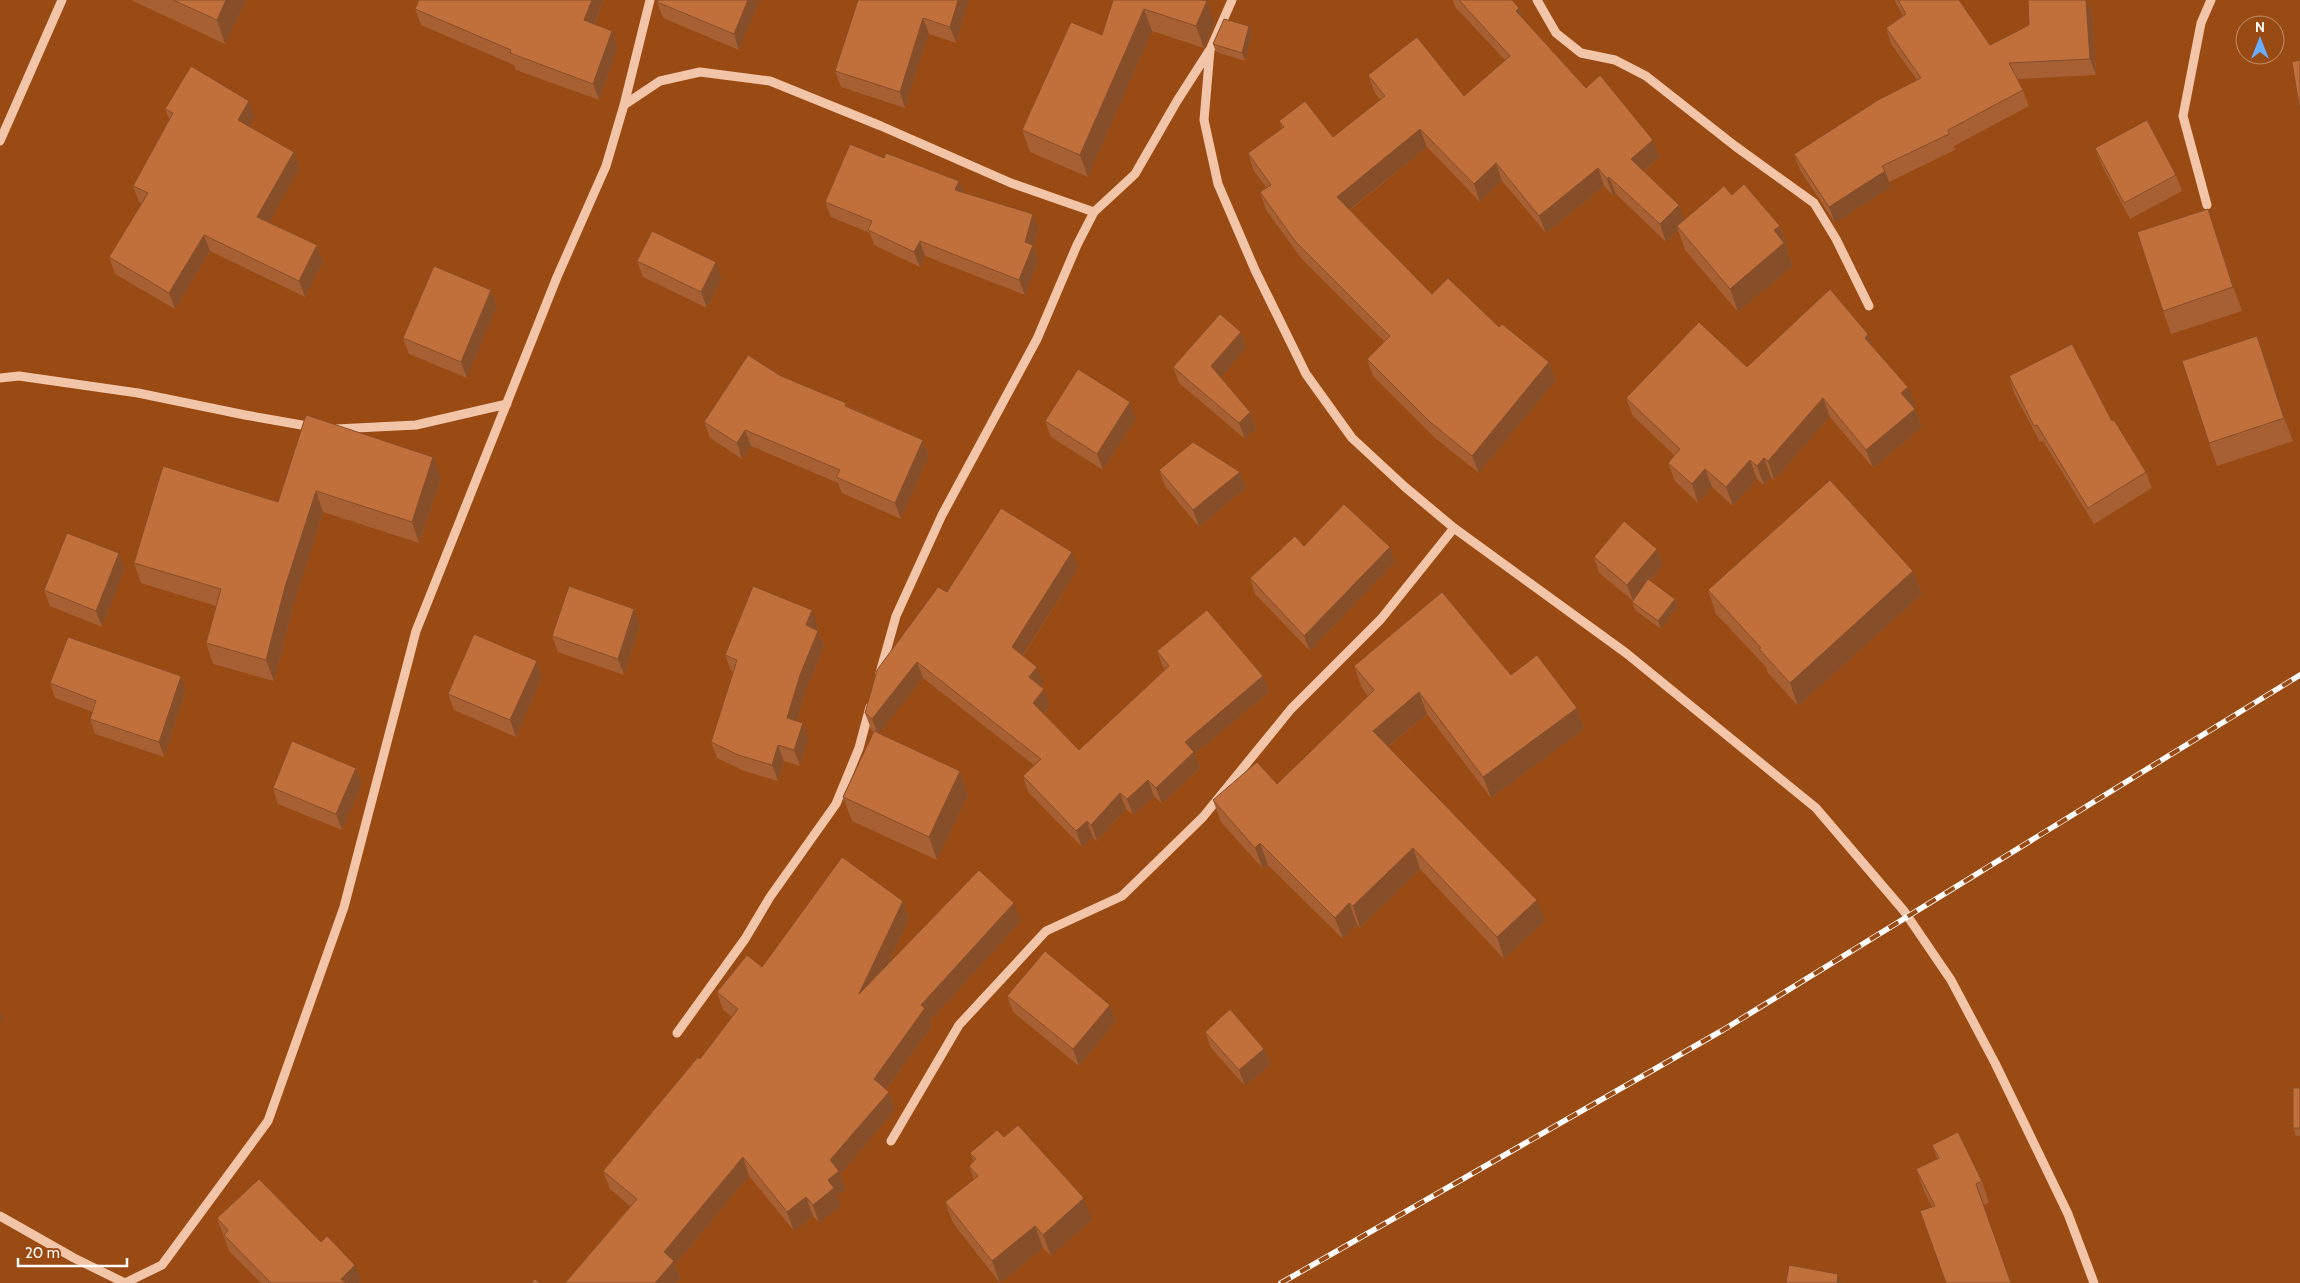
<svg xmlns="http://www.w3.org/2000/svg" width="2300" height="1283" viewBox="0 0 2300 1283" font-family="Cabin,sans-serif">
  <style>
    .lines { fill: none; stroke-linecap: round; stroke-linejoin: round }
    .minor { stroke: #f3c5a8; stroke-width: 9 }
    .rail-casing { stroke: #fff; stroke-width: 5.5 }
    .rail { stroke: #9a4a13; stroke-width: 4; stroke-dasharray: 11; stroke-linecap: butt }
    .wall { fill: #a66034 }
    .shaded-wall { fill: #874e2a }
    .building { fill: #c1703c; stroke: #874e2a }
  </style>
  <rect width="100%" height="100%" fill="#9a4a13"/>
  <g class="lines">
    <path class="minor" d="M 1232,0 L 1210,50 L 1204,120 L 1218,184 L 1255,270 L 1306,374 L 1352,438 L 1405,487 L 1454,528 L 1626,653 L 1816,808 L 1904,911 L 1951,980 L 1995,1063 L 2068,1214 L 2094,1283
      M 1537,0 L 1556,33 L 1581,53 L 1615,60 L 1646,76 L 1735,146 L 1814,203 L 1836,239 L 1869,306
      M 624,105 L 660,81 L 700,72 L 770,81 L 881,126 L 1011,183 L 1094,212
      M 0,141 L 62,0
      M 2207,205 L 2183,116 L 2201,23 L 2211,0
      M 0,378 L 19,376 L 138,393 L 245,415 L 313,427
      M 336,429 L 416,425 L 507,404
      M 880,673 L 896,616 L 942,515 L 1037,339 L 1077,245 L 1094,212 L 1135,174 L 1177,101 L 1209,51
      M 677,1033 L 745,939 L 770,897 L 836,804 L 859,748 L 870,707
      M 891,1141 L 959,1025 L 1046,931 L 1122,896 L 1203,817 L 1291,709 L 1381,619 L 1454,528
      M 0,1216 L 74,1258 L 125,1283 L 162,1265 L 268,1121 L 344,907 L 416,631 L 557,277 L 606,166 L 624,105 L 650,0"/>
    <g class="rail-casing">
      <path id="rail" d="M 1281,1283 L 1723,1030 L 2300,675"/>
    </g>
    <use href="#rail" class="rail"/>
  </g>
  <path class="wall" d="M 131,0 L 246,0 L 225,44 Z
    M 419,0 L 603,0 L 595,24 L 612,31 L 618,47 L 599,100 L 516,70 L 514,65 L 421,25 L 415,9 Z
    M 658,0 L 760,0 L 739,50 L 663,18 L 657,2 Z
    M 858,0 L 969,0 L 956,43 L 929,34 L 905,108 L 841,87 L 835,71 Z
    M 1113,0 L 1215,23 L 1204,48 L 1152,31 L 1088,177 L 1030,152 L 1022,130 L 1102,35 Z
    M 1453,0 L 1512,0 L 1519,8 L 1523,19 L 1586,88 L 1653,140 L 1660,157 L 1644,171 L 1684,220 L 1732,195 L 1780,226 L 1788,250 L 1787,250 L 1793,266 L 1738,312 L 1685,250 L 1678,230 L 1666,242 L 1616,194 L 1613,196 L 1604,186 L 1546,233 L 1502,181 L 1480,202 L 1427,147 L 1350,210 L 1432,294 L 1499,327 L 1549,362 L 1556,380 L 1479,473 L 1435,438 L 1373,376 L 1367,359 L 1384,341 L 1301,258 L 1266,210 L 1260,192 L 1266,187 L 1254,171 L 1248,153 L 1282,128 L 1279,121 L 1333,137 L 1380,100 L 1375,93 L 1368,75 L 1464,96 L 1505,60 L 1455,7 Z
    M 1894,0 L 1959,0 L 1990,45 L 2029,25 L 2028,0 L 2087,0 L 2092,13 L 2096,75 L 2018,79 L 2023,90 L 2029,106 L 1954,146 L 1955,150 L 1889,182 L 1891,187 L 1835,223 L 1800,170 L 1794,154 L 1917,80 L 1891,44 L 1886,28 L 1903,15 Z
    M 1249,26 L 1252,34 L 1245,61 L 1216,52 L 1213,44 Z
    M 165,109 L 255,117 L 249,126 L 294,152 L 300,168 L 269,222 L 317,245 L 323,262 L 305,297 L 210,251 L 175,309 L 115,274 L 109,257 L 142,203 L 139,202 L 133,186 L 169,119 Z
    M 2095,148 L 2176,175 L 2182,191 L 2130,219 L 2101,164 Z
    M 884,158 L 959,181 L 963,193 L 1039,229 L 1033,246 L 1039,260 L 1025,295 L 925,256 L 920,267 L 874,245 L 870,233 L 831,217 L 825,202 Z
    M 2208,209 L 2242,311 L 2171,334 L 2163,311 Z
    M 637,261 L 722,278 L 707,308 L 643,277 Z
    M 491,290 L 497,306 L 467,378 L 409,354 L 403,338 Z
    M 1241,332 L 1246,348 L 1221,377 L 1250,412 L 1256,428 L 1245,439 L 1179,383 L 1173,367 Z
    M 2257,336 L 2293,441 L 2217,466 L 2209,443 Z
    M 1873,346 L 1915,405 L 1913,406 L 1915,409 L 1922,427 L 1873,468 L 1830,417 L 1774,480 L 1771,477 L 1764,485 L 1757,479 L 1733,506 L 1712,487 L 1698,503 L 1675,481 L 1668,463 L 1674,455 L 1633,416 L 1626,398 L 1747,367 Z
    M 781,376 L 923,440 L 929,456 L 901,519 L 842,493 L 838,483 L 751,446 L 742,459 L 710,438 L 704,422 Z
    M 2009,376 L 2112,421 L 2146,472 L 2152,488 L 2094,524 L 2043,441 L 2040,442 L 2014,393 Z
    M 306,415 L 441,478 L 419,543 L 323,512 L 293,608 L 274,681 L 213,664 L 206,643 L 216,606 L 141,583 L 134,563 L 278,502 Z
    M 1136,418 L 1103,470 L 1051,437 L 1045,421 Z
    M 1159,470 L 1240,472 L 1246,488 L 1199,527 L 1165,486 Z
    M 1304,546 L 1390,547 L 1395,562 L 1310,651 L 1255,594 L 1250,578 Z
    M 1657,549 L 1663,565 L 1650,581 L 1675,599 L 1678,607 L 1661,629 L 1635,610 L 1632,602 L 1632,600 L 1599,573 L 1594,557 Z
    M 1078,568 L 1023,656 L 1043,683 L 1040,686 L 1050,705 L 1044,713 L 1079,750 L 1165,670 L 1163,667 L 1157,651 L 1263,676 L 1269,692 L 1195,754 L 1200,768 L 1162,804 L 1154,796 L 1133,815 L 1126,809 L 1097,841 L 1093,837 L 1082,847 L 1028,792 L 1023,776 L 1034,765 L 923,678 L 879,733 L 960,771 L 968,795 L 937,860 L 852,821 L 843,797 L 874,732 L 871,729 L 865,713 L 947,592 Z
    M 125,569 L 102,627 L 50,606 L 44,590 Z
    M 1913,571 L 1922,594 L 1798,706 L 1768,673 L 1766,667 L 1716,614 L 1708,590 Z
    M 634,609 L 640,625 L 624,675 L 558,652 L 552,636 Z
    M 818,626 L 817,630 L 824,647 L 806,691 L 797,721 L 809,739 L 800,766 L 784,761 L 778,781 L 744,771 L 717,758 L 711,742 L 733,672 L 731,671 L 725,655 Z
    M 537,661 L 542,677 L 516,737 L 454,710 L 448,694 Z
    M 1354,666 L 1511,675 L 1577,708 L 1584,729 L 1491,798 L 1427,714 L 1388,747 L 1545,921 L 1504,959 L 1420,869 L 1360,928 L 1357,924 L 1343,939 L 1268,865 L 1263,869 L 1221,822 L 1213,800 L 1277,784 L 1368,696 L 1362,688 Z
    M 50,683 L 186,690 L 164,757 L 95,734 L 90,719 L 93,712 L 55,698 Z
    M 356,768 L 362,784 L 342,830 L 278,804 L 273,788 Z
    M 903,901 L 909,919 L 888,964 L 1021,921 L 930,1021 L 932,1026 L 886,1090 L 889,1092 L 895,1110 L 840,1175 L 846,1189 L 837,1196 L 841,1206 L 819,1223 L 813,1216 L 794,1231 L 749,1176 L 675,1265 L 680,1279 L 677,1283 L 565,1283 L 630,1206 L 610,1189 L 603,1171 L 700,1059 L 732,1017 L 723,1010 L 717,992 L 762,967 Z
    M 1007,996 L 1110,1005 L 1116,1021 L 1079,1066 L 1013,1012 Z
    M 1205,1032 L 1264,1049 L 1270,1065 L 1245,1086 L 1211,1048 Z
    M 2300,1088 L 2300,1136 L 2296,1136 L 2293,1128 Z
    M 1004,1137 L 1092,1220 L 1051,1256 L 1043,1248 L 1000,1283 L 953,1223 L 945,1202 L 974,1180 L 969,1166 L 974,1162 L 970,1153 Z
    M 1932,1145 L 1982,1181 L 1989,1203 L 1983,1205 L 1932,1207 L 1924,1191 L 1916,1169 L 1937,1159 Z
    M 217,1218 L 321,1242 L 361,1281 L 359,1283 L 261,1283 L 229,1251 Z"/>
  <path class="shaded-wall" d="M 226,0 L 246,0 L 225,44 L 217,20 Z
    M 592,0 L 603,0 L 590,37 L 584,20 Z
    M 748,0 L 760,0 L 739,50 L 734,34 Z
    M 958,0 L 969,0 L 956,43 L 950,27 Z
    M 2086,0 L 2087,0 L 2092,13 L 2096,75 L 2090,59 Z
    M 1207,1 L 1215,23 L 1204,48 L 1196,26 Z
    M 1519,8 L 1525,25 L 1516,11 Z
    M 1144,9 L 1152,31 L 1088,177 L 1080,155 Z
    M 923,18 L 929,34 L 905,108 L 900,92 Z
    M 1249,26 L 1252,34 L 1245,61 L 1242,53 Z
    M 612,31 L 618,47 L 599,100 L 593,84 Z
    M 249,101 L 255,117 L 244,136 L 238,120 Z
    M 1420,129 L 1427,147 L 1344,214 L 1337,197 Z
    M 1653,140 L 1660,157 L 1637,176 L 1631,159 Z
    M 294,152 L 300,168 L 263,233 L 257,217 Z
    M 1496,163 L 1502,181 L 1480,202 L 1474,184 Z
    M 1598,168 L 1604,186 L 1546,233 L 1539,216 Z
    M 1885,171 L 1891,187 L 1835,223 L 1829,207 Z
    M 1609,177 L 1616,194 L 1613,196 L 1607,179 Z
    M 959,181 L 965,196 L 955,190 Z
    M 1679,205 L 1685,222 L 1677,226 L 1678,230 L 1666,242 L 1660,224 Z
    M 2208,209 L 2242,311 L 2233,287 Z
    M 1033,214 L 1039,229 L 1033,246 L 1039,260 L 1025,295 L 1019,280 L 1025,242 Z
    M 1780,226 L 1788,250 L 1787,250 L 1793,266 L 1738,312 L 1730,289 L 1774,230 Z
    M 204,235 L 210,251 L 175,309 L 169,293 Z
    M 920,241 L 925,256 L 920,267 L 914,252 Z
    M 317,245 L 323,262 L 305,297 L 299,281 Z
    M 716,262 L 722,278 L 707,308 L 701,292 Z
    M 491,290 L 497,306 L 467,378 L 461,362 Z
    M 1241,332 L 1246,348 L 1217,382 L 1211,366 Z
    M 1868,334 L 1875,353 L 1865,338 Z
    M 2257,336 L 2266,360 L 2293,441 L 2284,418 Z
    M 1549,362 L 1556,380 L 1479,473 L 1472,456 Z
    M 1908,387 L 1915,405 L 1908,411 L 1901,393 Z
    M 1823,398 L 1830,417 L 1774,480 L 1768,461 Z
    M 1130,402 L 1136,418 L 1103,470 L 1097,454 Z
    M 1915,409 L 1922,427 L 1873,468 L 1866,450 Z
    M 1250,412 L 1256,428 L 1245,439 L 1239,423 Z
    M 745,430 L 751,446 L 742,459 L 737,443 Z
    M 923,440 L 929,456 L 901,519 L 895,503 Z
    M 433,457 L 441,478 L 419,543 L 412,522 Z
    M 1764,458 L 1771,477 L 1764,485 L 1757,466 Z
    M 1750,460 L 1757,479 L 1733,506 L 1726,487 Z
    M 1705,469 L 1712,487 L 1698,503 L 1692,484 Z
    M 1240,472 L 1246,488 L 1199,527 L 1193,510 Z
    M 316,491 L 323,512 L 293,608 L 274,681 L 266,660 L 285,587 Z
    M 1390,547 L 1395,562 L 1310,651 L 1304,636 Z
    M 1657,549 L 1663,565 L 1633,601 L 1627,585 Z
    M 1072,552 L 1078,568 L 1018,663 L 1012,647 Z
    M 119,553 L 125,569 L 102,627 L 96,611 Z
    M 1913,571 L 1922,594 L 1798,706 L 1790,683 Z
    M 1675,599 L 1678,607 L 1661,629 L 1658,621 Z
    M 634,609 L 640,625 L 624,675 L 618,659 Z
    M 812,610 L 818,626 L 812,641 L 806,625 Z
    M 818,631 L 824,647 L 806,691 L 793,734 L 787,718 L 800,675 Z
    M 537,661 L 542,677 L 516,737 L 510,720 Z
    M 917,662 L 923,678 L 878,735 L 872,719 Z
    M 1037,667 L 1043,683 L 1034,693 L 1029,677 Z
    M 181,676 L 186,690 L 164,757 L 159,742 Z
    M 1263,676 L 1269,692 L 1195,754 L 1200,768 L 1162,804 L 1156,788 L 1185,742 Z
    M 1044,689 L 1050,705 L 1039,719 L 1033,703 Z
    M 1419,692 L 1427,714 L 1380,753 L 1373,731 Z
    M 1577,708 L 1584,729 L 1491,798 L 1483,777 Z
    M 803,723 L 809,739 L 800,766 L 794,750 Z
    M 778,745 L 784,761 L 778,781 L 772,765 Z
    M 356,768 L 362,784 L 342,830 L 336,814 Z
    M 960,771 L 968,795 L 937,860 L 929,837 Z
    M 1148,780 L 1154,796 L 1133,815 L 1127,799 Z
    M 1120,793 L 1126,809 L 1097,841 L 1091,825 Z
    M 1087,821 L 1093,837 L 1082,847 L 1076,831 Z
    M 1260,843 L 1268,865 L 1263,869 L 1255,848 Z
    M 1413,848 L 1420,869 L 1360,928 L 1353,906 Z
    M 1537,900 L 1545,921 L 1504,959 L 1497,937 Z
    M 903,901 L 909,919 L 865,1013 L 859,994 Z
    M 1014,903 L 1021,921 L 930,1021 L 932,1026 L 880,1098 L 874,1079 L 921,1005 Z
    M 1349,903 L 1357,924 L 1343,939 L 1335,918 Z
    M 1110,1005 L 1116,1021 L 1079,1066 L 1073,1049 Z
    M 0,1011 L 3,1018 L 0,1022 Z
    M 1264,1049 L 1270,1065 L 1245,1086 L 1239,1070 Z
    M 889,1092 L 895,1110 L 840,1175 L 846,1189 L 837,1196 L 841,1206 L 819,1223 L 813,1205 L 828,1180 L 830,1160 Z
    M 743,1157 L 749,1176 L 675,1265 L 680,1279 L 677,1283 L 655,1283 L 664,1252 Z
    M 806,1197 L 813,1216 L 794,1231 L 787,1212 Z
    M 1084,1198 L 1092,1220 L 1051,1256 L 1043,1235 Z
    M 1035,1226 L 1043,1248 L 1000,1283 L 992,1261 Z
    M 355,1265 L 361,1281 L 359,1283 L 343,1283 L 341,1279 Z
    M 1838,1274 L 1841,1283 L 1837,1283 Z"/>
  <path class="building" d="M 173,0 L 226,0 L 217,20 Z
    M 419,0 L 592,0 L 584,20 L 612,31 L 593,84 L 510,53 L 511,50 L 415,9 Z
    M 658,0 L 748,0 L 734,34 L 657,2 Z
    M 858,0 L 958,0 L 950,27 L 923,18 L 900,92 L 835,71 Z
    M 1113,0 L 1202,0 L 1207,1 L 1196,26 L 1144,9 L 1080,155 L 1022,130 L 1071,22 L 1102,35 Z
    M 1459,0 L 1512,0 L 1519,8 L 1516,11 L 1586,88 L 1600,75 L 1653,140 L 1631,159 L 1679,205 L 1660,224 L 1609,177 L 1607,179 L 1598,168 L 1539,216 L 1496,163 L 1474,184 L 1420,129 L 1337,197 L 1432,294 L 1448,278 L 1499,327 L 1502,324 L 1549,362 L 1472,456 L 1429,421 L 1367,359 L 1390,336 L 1295,241 L 1260,192 L 1271,185 L 1248,153 L 1284,127 L 1279,121 L 1305,101 L 1333,137 L 1385,96 L 1368,75 L 1417,37 L 1464,96 L 1510,56 Z
    M 1898,0 L 1959,0 L 1990,45 L 2029,25 L 2028,0 L 2086,0 L 2090,59 L 2009,63 L 2023,90 L 1948,130 L 1949,134 L 1882,166 L 1885,171 L 1829,207 L 1794,154 L 1878,100 L 1921,78 L 1886,28 L 1906,14 Z
    M 1224,19 L 1249,26 L 1242,53 L 1213,44 Z
    M 2300,60 L 2300,111 L 2292,62 Z
    M 191,66 L 249,101 L 238,120 L 294,152 L 257,217 L 317,245 L 299,281 L 204,235 L 169,293 L 109,257 L 148,193 L 133,186 L 173,113 L 165,109 Z
    M 2147,120 L 2176,175 L 2124,203 L 2095,148 Z
    M 850,144 L 884,158 L 886,153 L 959,181 L 955,190 L 1033,214 L 1025,242 L 1033,245 L 1019,280 L 920,241 L 914,252 L 868,230 L 872,221 L 825,202 Z
    M 1744,184 L 1780,226 L 1774,230 L 1784,243 L 1730,289 L 1677,226 L 1724,186 L 1732,195 Z
    M 2208,209 L 2233,287 L 2163,311 L 2137,232 Z
    M 652,231 L 716,262 L 701,292 L 637,261 Z
    M 434,266 L 491,290 L 461,362 L 403,338 Z
    M 1830,289 L 1868,334 L 1865,338 L 1908,387 L 1901,393 L 1915,409 L 1866,450 L 1823,398 L 1768,461 L 1764,458 L 1757,466 L 1750,460 L 1726,487 L 1705,469 L 1692,484 L 1668,463 L 1680,449 L 1626,398 L 1699,322 L 1747,367 Z
    M 1220,314 L 1241,332 L 1211,366 L 1250,412 L 1239,423 L 1173,367 Z
    M 2257,336 L 2284,418 L 2209,443 L 2182,361 Z
    M 2072,344 L 2112,421 L 2114,420 L 2146,472 L 2088,508 L 2037,425 L 2034,426 L 2009,376 Z
    M 748,355 L 781,376 L 846,403 L 845,406 L 923,440 L 895,503 L 836,477 L 840,470 L 745,430 L 737,443 L 704,422 Z
    M 1078,369 L 1130,402 L 1097,454 L 1045,421 Z
    M 306,415 L 433,457 L 412,522 L 316,491 L 285,587 L 266,660 L 206,643 L 221,589 L 134,563 L 163,466 L 278,502 Z
    M 1193,442 L 1240,472 L 1193,510 L 1159,470 Z
    M 1830,480 L 1913,571 L 1790,683 L 1759,649 L 1761,648 L 1708,590 Z
    M 1344,504 L 1390,547 L 1304,636 L 1250,578 L 1295,536 L 1304,546 Z
    M 1001,508 L 1072,552 L 1012,647 L 1037,667 L 1029,677 L 1044,689 L 1033,703 L 1079,750 L 1169,666 L 1157,651 L 1207,610 L 1263,676 L 1185,742 L 1194,752 L 1156,788 L 1148,780 L 1127,799 L 1120,793 L 1091,825 L 1087,821 L 1076,831 L 1023,776 L 1041,759 L 917,662 L 872,719 L 865,713 L 877,670 L 938,587 L 947,592 Z
    M 1624,521 L 1657,549 L 1627,585 L 1594,557 Z
    M 67,533 L 119,553 L 96,611 L 44,590 Z
    M 1648,579 L 1675,599 L 1658,621 L 1632,602 Z
    M 569,586 L 634,609 L 618,659 L 552,636 Z
    M 753,586 L 812,610 L 806,625 L 818,631 L 800,675 L 787,718 L 803,723 L 794,750 L 778,745 L 772,765 L 738,755 L 711,742 L 737,660 L 725,655 Z
    M 1442,592 L 1511,675 L 1537,655 L 1577,708 L 1483,777 L 1419,692 L 1373,731 L 1537,900 L 1497,937 L 1413,848 L 1353,906 L 1349,903 L 1335,918 L 1260,843 L 1255,848 L 1213,800 L 1257,762 L 1277,784 L 1374,690 L 1354,666 Z
    M 474,634 L 537,661 L 510,720 L 448,694 Z
    M 68,637 L 181,676 L 159,742 L 90,719 L 96,701 L 50,683 Z
    M 874,731 L 960,771 L 929,837 L 843,797 Z
    M 292,741 L 356,768 L 336,814 L 273,788 Z
    M 842,857 L 903,901 L 859,994 L 979,870 L 1014,903 L 921,1005 L 925,1008 L 874,1079 L 889,1092 L 830,1160 L 839,1171 L 828,1180 L 834,1188 L 813,1205 L 806,1197 L 787,1212 L 743,1157 L 664,1252 L 674,1261 L 655,1283 L 565,1283 L 637,1199 L 603,1171 L 698,1057 L 700,1059 L 738,1009 L 717,992 L 747,955 L 762,967 Z
    M 1045,951 L 1110,1005 L 1073,1049 L 1007,996 Z
    M 1230,1009 L 1264,1049 L 1239,1070 L 1205,1032 Z
    M 2293,1088 L 2300,1088 L 2300,1128 L 2293,1128 Z
    M 1018,1125 L 1084,1198 L 1043,1235 L 1035,1226 L 992,1261 L 945,1202 L 978,1176 L 969,1166 L 976,1159 L 970,1153 L 997,1130 L 1004,1137 Z
    M 1958,1132 L 1982,1181 L 1976,1184 L 2011,1283 L 1946,1283 L 1920,1211 L 1935,1206 L 1916,1169 L 1939,1158 L 1932,1145 Z
    M 259,1179 L 321,1242 L 327,1236 L 355,1265 L 341,1279 L 346,1283 L 271,1283 L 224,1235 L 228,1230 L 217,1218 Z
    M 1789,1265 L 1838,1274 L 1837,1283 L 1786,1283 Z
    M 535,1279 L 540,1283 L 531,1283 Z"/>
  <g transform="translate(2260 40)"><circle r="24" fill="#9a4a13" stroke="#c29271"/>
  <path d="M0-4L9 19L0 12L-9 19Z" fill="#6aadff"/>
  <text y="-8" font-size="14" font-weight="bold" text-anchor="middle" fill="#ffffff">N</text>
  </g>
  <path d="M18 1258v8h109v-8" fill="none" stroke="#ffffff" stroke-width="2.5"/>
  <text x="25" y="1258" font-size="15" fill="#ffffff" stroke="#9a4a13" stroke-width="4" paint-order="stroke">20 m</text>
</svg>
